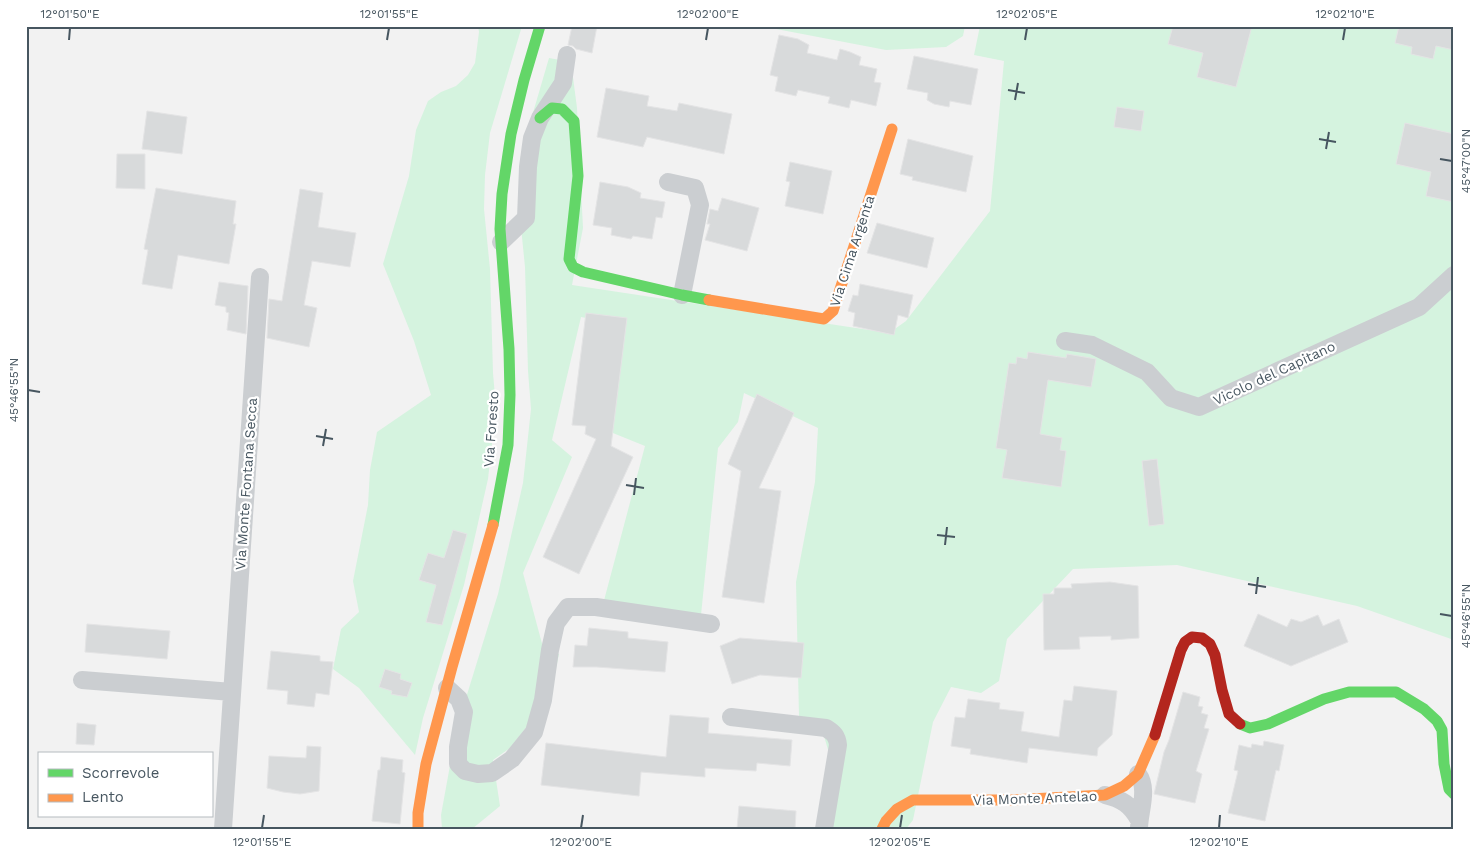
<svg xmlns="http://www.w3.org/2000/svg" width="1480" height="855" viewBox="0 0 1480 855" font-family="'Work Sans',sans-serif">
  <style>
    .green { fill: #d5f3df }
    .building { fill: #d8dadb; stroke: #e4e4e5 }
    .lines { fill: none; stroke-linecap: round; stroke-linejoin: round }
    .street { stroke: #cbced1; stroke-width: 18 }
    .fast { stroke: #63d668; stroke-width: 11 }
    .slow { stroke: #ff974d; stroke-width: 11 }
    .jam { stroke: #b3261e; stroke-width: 11 }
    .ticks { fill: none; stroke: #475660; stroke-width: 2 }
    .labels { text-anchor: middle; stroke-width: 4.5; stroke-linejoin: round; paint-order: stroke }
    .street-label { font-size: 14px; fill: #475660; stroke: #fff }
    .neatline { fill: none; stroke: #475660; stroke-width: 2 }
    .ticks-label { font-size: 12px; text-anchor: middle; fill: #475660 }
  </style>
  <rect width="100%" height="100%" fill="#f2f2f2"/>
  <path class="green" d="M 478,26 L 522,26 L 490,133 L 485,175 L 484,209 L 490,269 L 493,373 L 496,408 L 488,479 L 464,585 L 423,718 L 415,755 L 359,688 L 333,669 L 341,629 L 359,612 L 353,581 L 368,505 L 370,470 L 377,432 L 431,395 L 414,341 L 383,264 L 409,176 L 416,130 L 428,101 L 441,92 L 456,86 L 468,75 L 475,63 L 479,32 Z
    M 770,26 L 965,26 L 963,36 L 946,47 L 886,50 L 771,28 Z
    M 980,26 L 1454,26 L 1454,640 L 1357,606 L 1177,565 L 1073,569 L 1007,639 L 999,681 L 981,693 L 951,687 L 933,722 L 913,820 L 906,829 L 820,829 L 833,767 L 824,736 L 799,716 L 796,582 L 815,482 L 818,428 L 744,393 L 738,422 L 718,448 L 701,615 L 602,608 L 645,446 L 603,429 L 623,325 L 581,317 L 552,440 L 572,457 L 523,573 L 544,651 L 559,654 L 550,697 L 510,748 L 493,760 L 500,806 L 472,829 L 442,829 L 441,815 L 457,727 L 498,594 L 523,483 L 531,409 L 528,371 L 525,267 L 519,207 L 525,140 L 549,58 L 571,62 L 577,108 L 583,228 L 572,285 L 889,333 L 906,321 L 990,211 L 1004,61 L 974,55 Z"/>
  <path class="building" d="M 572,26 L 597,26 L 592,53 L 576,49 L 573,46 L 568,45 Z
    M 1173,26 L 1252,26 L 1236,87 L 1197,77 L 1203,53 L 1168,44 Z
    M 1399,26 L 1454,26 L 1454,50 L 1436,46 L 1433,59 L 1411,54 L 1412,47 L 1395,43 Z
    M 779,35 L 798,39 L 809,45 L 807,53 L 837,60 L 840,49 L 850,52 L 861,57 L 859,65 L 877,69 L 874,82 L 881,83 L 876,106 L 851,100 L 849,108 L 828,103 L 830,97 L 798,90 L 796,96 L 775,91 L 778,77 L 770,75 Z
    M 914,56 L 978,69 L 971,105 L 950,101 L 949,107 L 934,104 L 927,100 L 928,93 L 907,89 Z
    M 606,88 L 649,96 L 647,106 L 677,111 L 679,103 L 732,114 L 724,154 L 647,137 L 643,147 L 597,137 Z
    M 1117,107 L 1144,111 L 1141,131 L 1114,127 Z
    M 147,111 L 187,117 L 182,154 L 142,149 Z
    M 1405,123 L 1454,134 L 1454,202 L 1426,196 L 1431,172 L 1396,164 Z
    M 908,139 L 973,156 L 966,192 L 912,180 L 913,177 L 900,174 Z
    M 117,154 L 145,154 L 145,189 L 116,188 Z
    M 790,162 L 832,171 L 823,214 L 785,206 L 790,182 L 786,181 Z
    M 600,182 L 628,187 L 641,193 L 640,198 L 665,202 L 662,218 L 656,217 L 652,239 L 633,236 L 631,239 L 611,235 L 612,228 L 593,225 Z
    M 156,188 L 236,201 L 233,224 L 236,224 L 229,264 L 178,255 L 172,289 L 142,284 L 148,250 L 144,249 Z
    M 300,189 L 323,193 L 318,227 L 356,233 L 350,267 L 312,261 L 304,305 L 317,308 L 309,347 L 267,338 L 269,299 L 282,301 Z
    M 722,198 L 759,208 L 747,251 L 705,240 L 710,224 L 707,224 L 710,209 L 718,211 Z
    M 877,223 L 934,238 L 927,268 L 867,253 Z
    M 219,282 L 248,286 L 246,334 L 227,330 L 229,313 L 226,312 L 226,307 L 215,305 Z
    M 860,284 L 913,295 L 908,318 L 898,315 L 894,335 L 853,326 L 855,313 L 848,311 L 853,295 L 858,296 Z
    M 586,313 L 627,318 L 611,446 L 633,457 L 579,574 L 543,557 L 596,439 L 585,434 L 586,426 L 572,425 Z
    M 1028,352 L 1066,358 L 1067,354 L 1096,359 L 1091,387 L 1048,380 L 1040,434 L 1062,438 L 1060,450 L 1066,451 L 1061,487 L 1002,478 L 1007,450 L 996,448 L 1009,363 L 1016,364 L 1017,357 L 1027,359 Z
    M 757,394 L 794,413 L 759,488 L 781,491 L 764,603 L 722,597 L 741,471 L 728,464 Z
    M 1157,459 L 1164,524 L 1149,526 L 1142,461 Z
    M 453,530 L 467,534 L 442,625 L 426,622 L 436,585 L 419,580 L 428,553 L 444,558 Z
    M 1110,582 L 1138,586 L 1139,638 L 1111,640 L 1111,636 L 1079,637 L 1080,649 L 1044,650 L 1043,594 L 1054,594 L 1054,588 L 1072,588 L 1071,584 Z
    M 1258,614 L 1287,627 L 1291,619 L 1301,622 L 1318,615 L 1323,626 L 1339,619 L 1348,642 L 1291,666 L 1244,646 Z
    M 87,624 L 170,631 L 167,659 L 85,652 Z
    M 589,628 L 628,632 L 628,638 L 668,642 L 665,672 L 597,667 L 573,667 L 575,645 L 587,646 Z
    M 740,638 L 804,643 L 801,678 L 760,675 L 732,684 L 720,646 Z
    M 271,651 L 320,656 L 320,661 L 333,662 L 329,695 L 316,693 L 314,707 L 287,704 L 288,691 L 267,689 Z
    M 385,669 L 401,674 L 400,679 L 412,683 L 407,697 L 391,694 L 392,691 L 379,687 Z
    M 1074,686 L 1117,691 L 1112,735 L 1098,748 L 1097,756 L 1029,748 L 1027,763 L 970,754 L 971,749 L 951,746 L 955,717 L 965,718 L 968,699 L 1000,703 L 999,709 L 1024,712 L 1021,731 L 1059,737 L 1064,700 L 1072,701 Z
    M 1183,692 L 1200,697 L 1198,706 L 1203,707 L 1201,713 L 1208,715 L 1204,728 L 1209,729 L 1196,771 L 1202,774 L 1195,803 L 1154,794 L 1164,752 L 1169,740 Z
    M 670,715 L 709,718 L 708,733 L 792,740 L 790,766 L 757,763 L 756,771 L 705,768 L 705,777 L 641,772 L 639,796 L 541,785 L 546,743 L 666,757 Z
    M 77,723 L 96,725 L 94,745 L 76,744 Z
    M 1264,741 L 1284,745 L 1279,771 L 1276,770 L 1265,821 L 1228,813 L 1238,771 L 1234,770 L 1239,745 L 1251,748 L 1252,744 L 1263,746 Z
    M 307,746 L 321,747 L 319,791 L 300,794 L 283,792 L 267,788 L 269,756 L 306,758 Z
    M 381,757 L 403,760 L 402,772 L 405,773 L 400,824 L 372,821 L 378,770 L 380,770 Z
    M 739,806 L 796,811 L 795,829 L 737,829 Z"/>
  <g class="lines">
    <path class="street" d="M 668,182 L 695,188 L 700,205 L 682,295
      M 501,242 L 526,218 L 528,167 L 532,138 L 540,118 L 563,83 L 567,55
      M 1065,341 L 1092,345 L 1147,372 L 1171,398 L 1199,407 L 1419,307 L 1454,275
      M 82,680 L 232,692
      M 447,688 L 459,699 L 464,712 L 458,747 L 458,764 L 465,771 L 478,774 L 492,773 L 512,759 L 534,732 L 543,700 L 550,650 L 556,623 L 568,607 L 596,607 L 711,624
      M 731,717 L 826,728 C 834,733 837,736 838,745 L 824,829
      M 1138,774 C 1149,789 1139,812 1139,829
      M 1105,795 C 1122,799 1131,805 1139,820
      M 223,829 L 260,277"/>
    <path class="fast" d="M 540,118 L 552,108 L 562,109 L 574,121 L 578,176 L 569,259 L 573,267 L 583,272 L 682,295 L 709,300
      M 493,525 L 508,445 L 510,395 L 509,349 L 500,229 L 502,194 L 511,134 L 524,80 L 540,26
      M 1240,724 L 1250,728 L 1268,724 L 1324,699 L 1349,692 L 1396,692 L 1424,709 L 1437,721 L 1442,730 L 1444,764 L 1449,789 L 1454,794"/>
    <path class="slow" d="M 709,300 L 824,319 L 833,311 L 892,129
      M 418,829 L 418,813 L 426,764 L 452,667 L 493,525
      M 882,829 L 886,821 L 897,809 L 913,800 L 1012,800 L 1105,795 L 1124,786 L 1138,774 L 1155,735"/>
    <path class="jam" d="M 1155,735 L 1181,650 L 1185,642 L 1192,637 L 1202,638 L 1210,644 L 1215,655 L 1222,690 L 1229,714 L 1240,724"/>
  </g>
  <path class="ticks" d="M 69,40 L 70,28M 387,40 L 389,28M 706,40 L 708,28M 1025,40 L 1027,28M 1343,40 L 1345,28M 1008,90 L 1025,93M 1015,100 L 1018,83M 1319,139 L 1336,142M 1326,149 L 1329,132M 1440,159 L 1452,161M 28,390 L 40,392M 316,436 L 333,439M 323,446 L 326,429M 626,485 L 644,488M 634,495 L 636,478M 937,535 L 955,537M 945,545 L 947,527M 1248,584 L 1266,587M 1256,594 L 1258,577M 1440,614 L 1452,616M 262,828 L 264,815M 581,828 L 583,815M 900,828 L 902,815M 1219,828 L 1220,815"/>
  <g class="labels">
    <g class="street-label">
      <text transform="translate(852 251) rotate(-72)" y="5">Via Cima Argenta</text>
      <text transform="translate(1274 373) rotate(-25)" y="5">Vicolo del Capitano</text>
      <text transform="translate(491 429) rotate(-86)" y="5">Via Foresto</text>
      <text transform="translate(246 484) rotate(-86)" y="5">Via Monte Fontana Secca</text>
      <text transform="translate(1035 798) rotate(-2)" y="5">Via Monte Antelao</text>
    </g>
  </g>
  <rect width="1480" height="855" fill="none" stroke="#ffffff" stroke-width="55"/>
  <rect x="38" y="752" width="175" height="65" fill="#ffffff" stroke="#b5bbbf"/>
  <rect x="48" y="769" width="25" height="8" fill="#63d668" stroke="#b5bbbf"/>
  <text x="82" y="778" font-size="15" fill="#475660">Scorrevole</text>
  <rect x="48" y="794" width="25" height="8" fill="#ff974d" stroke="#b5bbbf"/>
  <text x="82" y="802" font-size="15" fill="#475660">Lento</text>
  <rect x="28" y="28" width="1424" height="800" class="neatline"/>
  <g class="ticks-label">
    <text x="70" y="18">12°01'50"E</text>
    <text x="389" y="18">12°01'55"E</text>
    <text x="708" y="18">12°02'00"E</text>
    <text x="1027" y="18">12°02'05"E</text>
    <text x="1345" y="18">12°02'10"E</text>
    <text transform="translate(1466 161) rotate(-90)" y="4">45°47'00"N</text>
    <text transform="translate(14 390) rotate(-90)" y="4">45°46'55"N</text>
    <text transform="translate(1466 616) rotate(-90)" y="4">45°46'55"N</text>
    <text x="262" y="846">12°01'55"E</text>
    <text x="581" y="846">12°02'00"E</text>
    <text x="900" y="846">12°02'05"E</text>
    <text x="1219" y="846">12°02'10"E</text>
  </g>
</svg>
